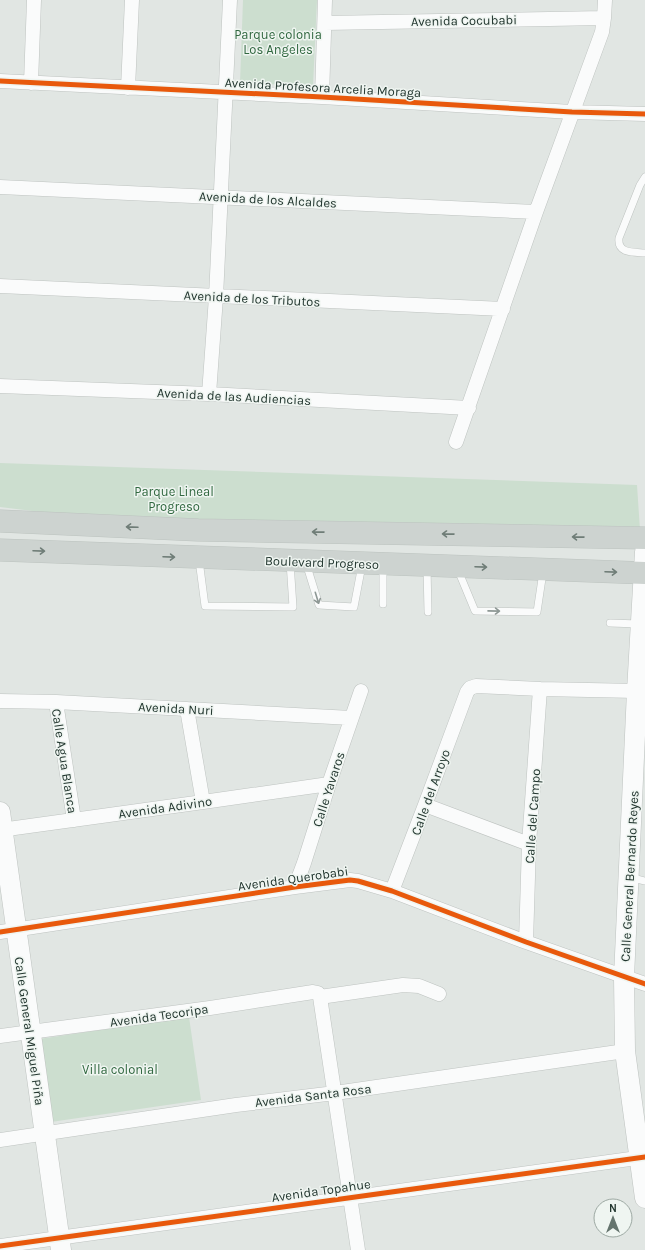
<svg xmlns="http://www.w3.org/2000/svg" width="645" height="1250" viewBox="0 0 645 1250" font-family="Karla,sans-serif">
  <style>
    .green { fill: #ccdecf }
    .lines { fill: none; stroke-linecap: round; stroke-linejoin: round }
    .lane-casing { stroke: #bec3c0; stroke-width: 8 }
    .street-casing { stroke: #bec3c0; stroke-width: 15 }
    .secondary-casing { stroke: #bec3c0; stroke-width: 21 }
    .primary-casing { stroke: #bcc3bf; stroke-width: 23 }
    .lane { stroke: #fafbfb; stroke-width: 7 }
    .street { stroke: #fafbfb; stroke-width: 14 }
    .secondary { stroke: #fafbfb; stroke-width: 20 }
    .primary { stroke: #cdd3d0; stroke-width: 22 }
    .cycleway-casing { stroke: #eff5f1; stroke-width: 8 }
    .cycleway { stroke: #e8590c; stroke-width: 5 }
    .oneway { stroke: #6f7d77 }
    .oneway2 { stroke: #8e9895 }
    .labels { text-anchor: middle; stroke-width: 3; stroke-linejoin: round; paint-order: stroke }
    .street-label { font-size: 13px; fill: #22362f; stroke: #eff5f1 }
    .park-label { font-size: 13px; fill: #316840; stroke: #eff5f1 }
  </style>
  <rect width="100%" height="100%" fill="#e1e6e3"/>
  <path class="green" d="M 243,0 L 317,0 L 313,86 L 240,83 Z
    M 0,463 L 637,485 L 640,530 L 173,528 L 0,507 Z
    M 189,1017 L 201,1100 L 51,1122 L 39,1039 Z"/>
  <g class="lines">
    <g class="lane-casing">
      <path id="lane" d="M 645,177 L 640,185 L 619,238 C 617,254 634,252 645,253
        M 199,560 L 205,606 L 293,607 L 290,562
        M 306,563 L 319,605 L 354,607 L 362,565
        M 383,566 L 383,604
        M 427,567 L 428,612
        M 458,570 L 475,611 L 537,612 L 543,572
        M 610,623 L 639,624
        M 629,877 L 645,881"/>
    </g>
    <g class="street-casing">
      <path id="street" d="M 325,23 L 604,18
        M 0,81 L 322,97 L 572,112 L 645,114
        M 31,83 L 34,0
        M 128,88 L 132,0
        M 322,97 L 325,0
        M 0,187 L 536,212
        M 0,286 L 503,309
        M 0,386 L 209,394 L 469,408
        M 209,394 L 216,297 L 230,0
        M 456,442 L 536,212 L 602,32 L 604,18 L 605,0
        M 0,701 L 56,702 L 351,718
        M 56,702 L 74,820
        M 187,709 L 203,802
        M 425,805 L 529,844
        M 0,830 L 203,802 L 329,784
        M 295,887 L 304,863 L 329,784 L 361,691
        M 392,891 L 425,805 L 467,692 L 470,688 L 476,686 L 540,689 L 637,691
        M 0,932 L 295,887 L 350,880 L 358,881 L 392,891 L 526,942 L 645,984
        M 526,942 L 529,844 L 540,689
        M 320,997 L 403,985 L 419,986 L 439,994
        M 0,1036 L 210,1008 L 313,992 L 318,993 L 320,997 L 358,1250
        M 0,1140 L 236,1105 L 335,1093 L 625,1051
        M 0,1246 L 645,1157"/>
    </g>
    <g class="secondary-casing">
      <path id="secondary" d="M 645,552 L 637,691 L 624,977 L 625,1051 L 645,1198
        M 0,812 L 61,1250"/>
    </g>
    <g class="primary-casing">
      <path id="primary" d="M 0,521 L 198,530 L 645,538
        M 0,550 L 645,573"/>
    </g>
    <use href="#lane" class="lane"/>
    <use href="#street" class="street"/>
    <use href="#secondary" class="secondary"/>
    <use href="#primary" class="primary"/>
    <g class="cycleway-casing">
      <path id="cycleway" d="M 0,81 L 322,97 L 572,112 L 645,114
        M 0,932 L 295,887 L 350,880 L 358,881 L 392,891 L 526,942 L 645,984
        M 0,1246 L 645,1157"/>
    </g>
    <use href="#cycleway" class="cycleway"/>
  </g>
  <defs><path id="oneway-shaft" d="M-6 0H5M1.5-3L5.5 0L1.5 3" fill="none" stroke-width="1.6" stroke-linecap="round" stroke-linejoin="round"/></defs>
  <g class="oneway">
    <use href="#oneway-shaft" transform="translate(132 527) rotate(-178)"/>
    <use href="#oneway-shaft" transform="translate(318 532) rotate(-179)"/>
    <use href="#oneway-shaft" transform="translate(448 534) rotate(-179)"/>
    <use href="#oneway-shaft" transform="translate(578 537) rotate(-179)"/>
    <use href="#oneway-shaft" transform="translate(39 551) rotate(2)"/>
    <use href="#oneway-shaft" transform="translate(169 557) rotate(2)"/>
    <use href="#oneway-shaft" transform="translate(481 567) rotate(2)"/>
    <use href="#oneway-shaft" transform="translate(611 572) rotate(2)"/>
  </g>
  <g class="oneway2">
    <use href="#oneway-shaft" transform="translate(317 598) rotate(73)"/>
    <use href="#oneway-shaft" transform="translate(494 611) rotate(1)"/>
  </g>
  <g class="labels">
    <g class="street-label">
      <text transform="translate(464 20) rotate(-1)" y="5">Avenida Cocubabi</text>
      <text transform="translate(323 87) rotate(3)" y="5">Avenida Profesora Arcelia Moraga</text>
      <text transform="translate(268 199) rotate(3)" y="5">Avenida de los Alcaldes</text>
      <text transform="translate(252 298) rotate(3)" y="5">Avenida de los Tributos</text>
      <text transform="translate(234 396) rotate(3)" y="5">Avenida de las Audiencias</text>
      <text transform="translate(322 562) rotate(2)" y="5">Boulevard Progreso</text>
      <text transform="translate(176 708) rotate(3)" y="5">Avenida Nuri</text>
      <text transform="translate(65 761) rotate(81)" y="5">Calle Agua Blanca</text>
      <text transform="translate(328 789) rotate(-72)" y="5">Calle Yavaros</text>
      <text transform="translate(430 792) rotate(-70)" y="5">Calle del Arroyo</text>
      <text transform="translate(165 807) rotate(-8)" y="5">Avenida Adivino</text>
      <text transform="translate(532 816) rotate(-86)" y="5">Calle del Campo</text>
      <text transform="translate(629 876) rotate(-87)" y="5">Calle General Bernardo Reyes</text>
      <text transform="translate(293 878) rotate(-8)" y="5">Avenida Querobabi</text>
      <text transform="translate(159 1015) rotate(-8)" y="5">Avenida Tecoripa</text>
      <text transform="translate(30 1031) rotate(82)" y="5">Calle General Miguel Piña</text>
      <text transform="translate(313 1095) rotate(-7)" y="5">Avenida Santa Rosa</text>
      <text transform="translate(321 1190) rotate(-8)" y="5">Avenida Topahue</text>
    </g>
    <g class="park-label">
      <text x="278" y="39">Parque colonia<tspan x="278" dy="15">Los Angeles</tspan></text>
      <text x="174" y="496">Parque Lineal<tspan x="174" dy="15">Progreso</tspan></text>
      <text x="120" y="1074">Villa colonial</text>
    </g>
  </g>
  <g transform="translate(613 1218)"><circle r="19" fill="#eff5f1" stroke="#9da9a3"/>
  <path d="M0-3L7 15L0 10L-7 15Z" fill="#65746e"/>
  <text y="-6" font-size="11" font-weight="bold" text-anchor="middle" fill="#22362f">N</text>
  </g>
</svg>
